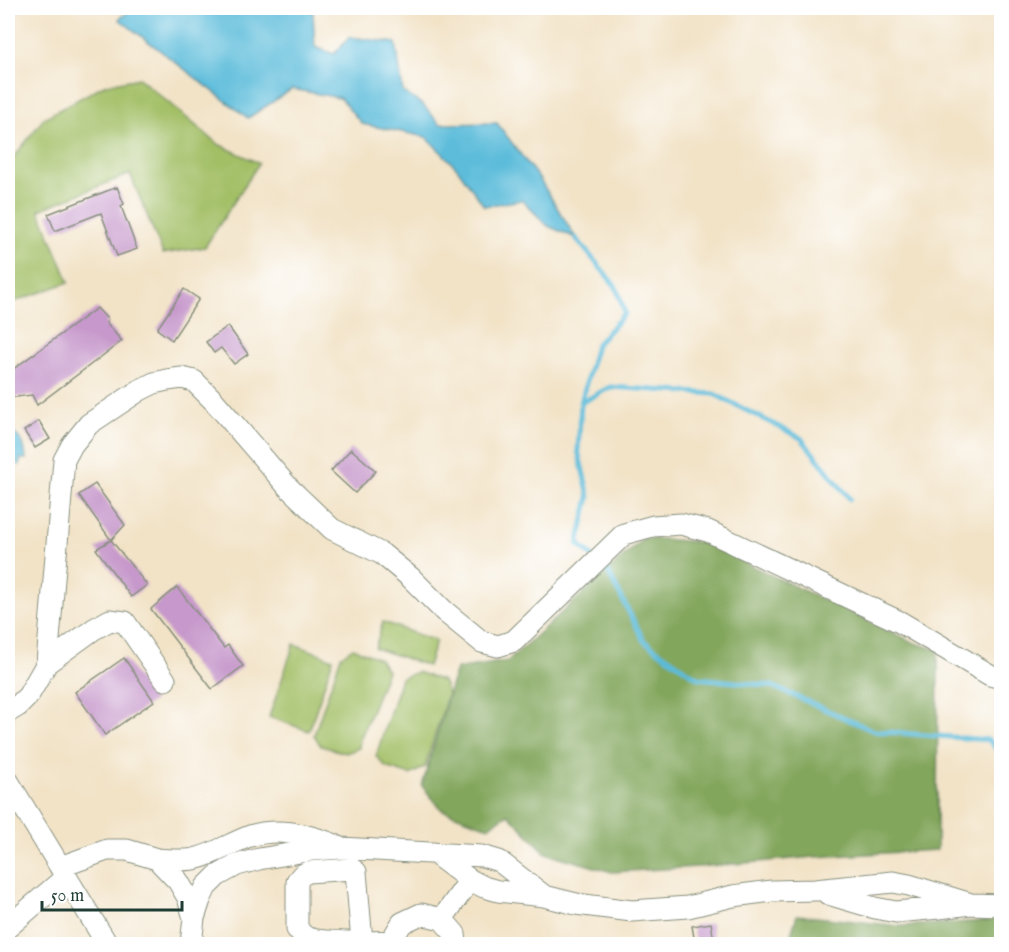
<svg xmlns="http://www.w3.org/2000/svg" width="1009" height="952" viewBox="0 0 1009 952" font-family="'IM FELL English',serif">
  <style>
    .green { fill: #a3bf66; stroke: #617e4d; stroke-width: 1.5 }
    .forest { fill: #82a65b; stroke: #507248; stroke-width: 1.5 }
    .water { fill: #5bbcda; stroke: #3d7c87; stroke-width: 1.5 }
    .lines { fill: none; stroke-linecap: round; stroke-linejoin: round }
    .stream { stroke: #5bbcda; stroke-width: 5 }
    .building { fill: #c698cb }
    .minor-casing { stroke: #88907e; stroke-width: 23 }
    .minor { stroke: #fff; stroke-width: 21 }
  </style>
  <rect width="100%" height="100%" fill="#fff"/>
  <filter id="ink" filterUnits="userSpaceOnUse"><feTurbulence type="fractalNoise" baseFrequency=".0167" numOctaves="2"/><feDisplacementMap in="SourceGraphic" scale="12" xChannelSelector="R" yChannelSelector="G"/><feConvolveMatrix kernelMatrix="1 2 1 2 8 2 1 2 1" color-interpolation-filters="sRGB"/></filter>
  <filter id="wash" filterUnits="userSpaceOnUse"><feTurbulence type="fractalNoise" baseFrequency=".008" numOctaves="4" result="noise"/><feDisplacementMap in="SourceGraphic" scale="24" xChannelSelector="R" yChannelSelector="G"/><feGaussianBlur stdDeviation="1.35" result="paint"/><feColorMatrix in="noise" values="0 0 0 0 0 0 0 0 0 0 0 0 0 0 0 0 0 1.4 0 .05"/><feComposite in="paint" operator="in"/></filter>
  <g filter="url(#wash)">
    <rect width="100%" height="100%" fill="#f2e3c7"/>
    <path class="green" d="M 139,78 L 218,144 L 259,163 L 205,247 L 163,254 L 130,174 L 39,210 L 69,282 L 8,304 L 8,165 L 44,118 L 104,85 Z
      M 383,622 L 436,641 L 428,666 L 375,648 Z
      M 294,644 L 333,659 L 309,731 L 269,717 Z
      M 353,648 L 380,659 L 387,671 L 360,740 L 359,748 L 346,753 L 321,746 L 314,735 L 341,656 Z
      M 417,672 L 443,681 L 448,693 L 425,767 L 410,775 L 386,767 L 376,756 L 401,678 Z"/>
    <path class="forest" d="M 644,538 L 701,542 L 915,643 L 938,650 L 937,850 L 815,857 L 698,867 L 612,872 L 546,853 L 508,814 L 488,827 L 442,810 L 422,786 L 456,669 L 508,661 Z
      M 797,915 L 901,926 L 987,921 L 1001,919 L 1001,944 L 788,944 Z"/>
    <path class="water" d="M 133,8 L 305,8 L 313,12 L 315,47 L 334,54 L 350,37 L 396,43 L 403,92 L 423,105 L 440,124 L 497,123 L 540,180 L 576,238 L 548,226 L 522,200 L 484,206 L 457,168 L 426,137 L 362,124 L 340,98 L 292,89 L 248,118 L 119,19 Z
      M 12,433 C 23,438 25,447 26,459 L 20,459 L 20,465 L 12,462 L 13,452 L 8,445 L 8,434 Z"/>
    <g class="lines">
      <path class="stream" d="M 576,238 L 616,287 L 625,313 L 596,345 L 581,403 L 578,450 L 589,497 L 578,544 L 593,557
        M 581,403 L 610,387 L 714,394 L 801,438 L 850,499
        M 600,563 L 607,570 L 644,641 L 698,678 L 772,686 L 874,731 L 989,740 L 1002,756"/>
    </g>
    <g id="blocks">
      <path class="building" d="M 117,187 L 124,204 L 121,206 L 137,249 L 117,256 L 101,213 L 55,231 L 48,214 Z
        M 184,289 L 199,299 L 172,340 L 157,329 Z
        M 97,308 L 108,320 L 106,323 L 122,341 L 37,405 L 32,395 L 8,398 L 8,373 Z
        M 228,326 L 248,354 L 234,364 L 221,348 L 214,353 L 206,342 Z
        M 39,421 L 50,439 L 35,448 L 24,431 Z
        M 351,449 L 376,471 L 355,493 L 331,471 Z
        M 95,484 L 125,525 L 111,540 L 79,495 Z
        M 111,540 L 147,585 L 131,597 L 96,549 Z
        M 177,587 L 224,648 L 228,645 L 243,666 L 212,689 L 151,609 Z
        M 124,658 L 154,701 L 105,735 L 75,692 Z
        M 711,923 L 714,941 L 695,943 L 692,926 Z"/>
    </g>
  </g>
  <g filter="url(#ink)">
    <use href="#blocks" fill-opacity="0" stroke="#88907e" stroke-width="1.5"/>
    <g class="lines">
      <g class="minor-casing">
        <path id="minor" d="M 47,663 L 94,629 L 110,620 L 125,622 L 165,680
          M 8,712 L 18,706 L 28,696 L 47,663 L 64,460 L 72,445 L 89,424 L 140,390 L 154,383 L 167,380 L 182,378 L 194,381 L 214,401 L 288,487 L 332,529 L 382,554 L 410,577 L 444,611 L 482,642 L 498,646 L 514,641 L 624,534 L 653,526 L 681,524 L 708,531 L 900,622 L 990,675 L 1002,678
          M 8,781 L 107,944
          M 434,853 L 470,880 L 484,887 L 498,891 L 544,896 L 576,904 L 632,911 L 688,907 L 733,896 L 772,891 L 815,890 L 893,882 L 909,885 L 971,904
          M 157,859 C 169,860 182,861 194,859 C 213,855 231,843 250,836 C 278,827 308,834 335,845
          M 60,867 L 107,850 L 127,850 L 157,859 L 178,881 L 188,898 L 194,918 L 191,944
          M 828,894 L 875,908 L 896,912 L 939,908 L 971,904 L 1002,905
          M 194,918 L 200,900 L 206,887 L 217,876 L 237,865 L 259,859 L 312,850 L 341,848 L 482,856 L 499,861 L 543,895
          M 442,919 L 470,880
          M 8,927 L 66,877
          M 362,942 L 356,872 L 352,869 L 308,872 L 302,875 L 297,881 L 297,929 C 300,931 302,934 304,936 C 317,944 375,942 391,941
          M 392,944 L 391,941 L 402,923 L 421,914 L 442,919 L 455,934 L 456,944"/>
      </g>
      <use href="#minor" class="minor"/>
    </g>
  </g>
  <rect width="1009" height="952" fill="none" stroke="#fff" stroke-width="30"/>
  <path d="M42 901v9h140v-9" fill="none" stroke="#1f3d34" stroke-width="3"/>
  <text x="51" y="901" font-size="18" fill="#1f3d34" stroke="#ffffff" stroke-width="4.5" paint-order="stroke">50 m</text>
</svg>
